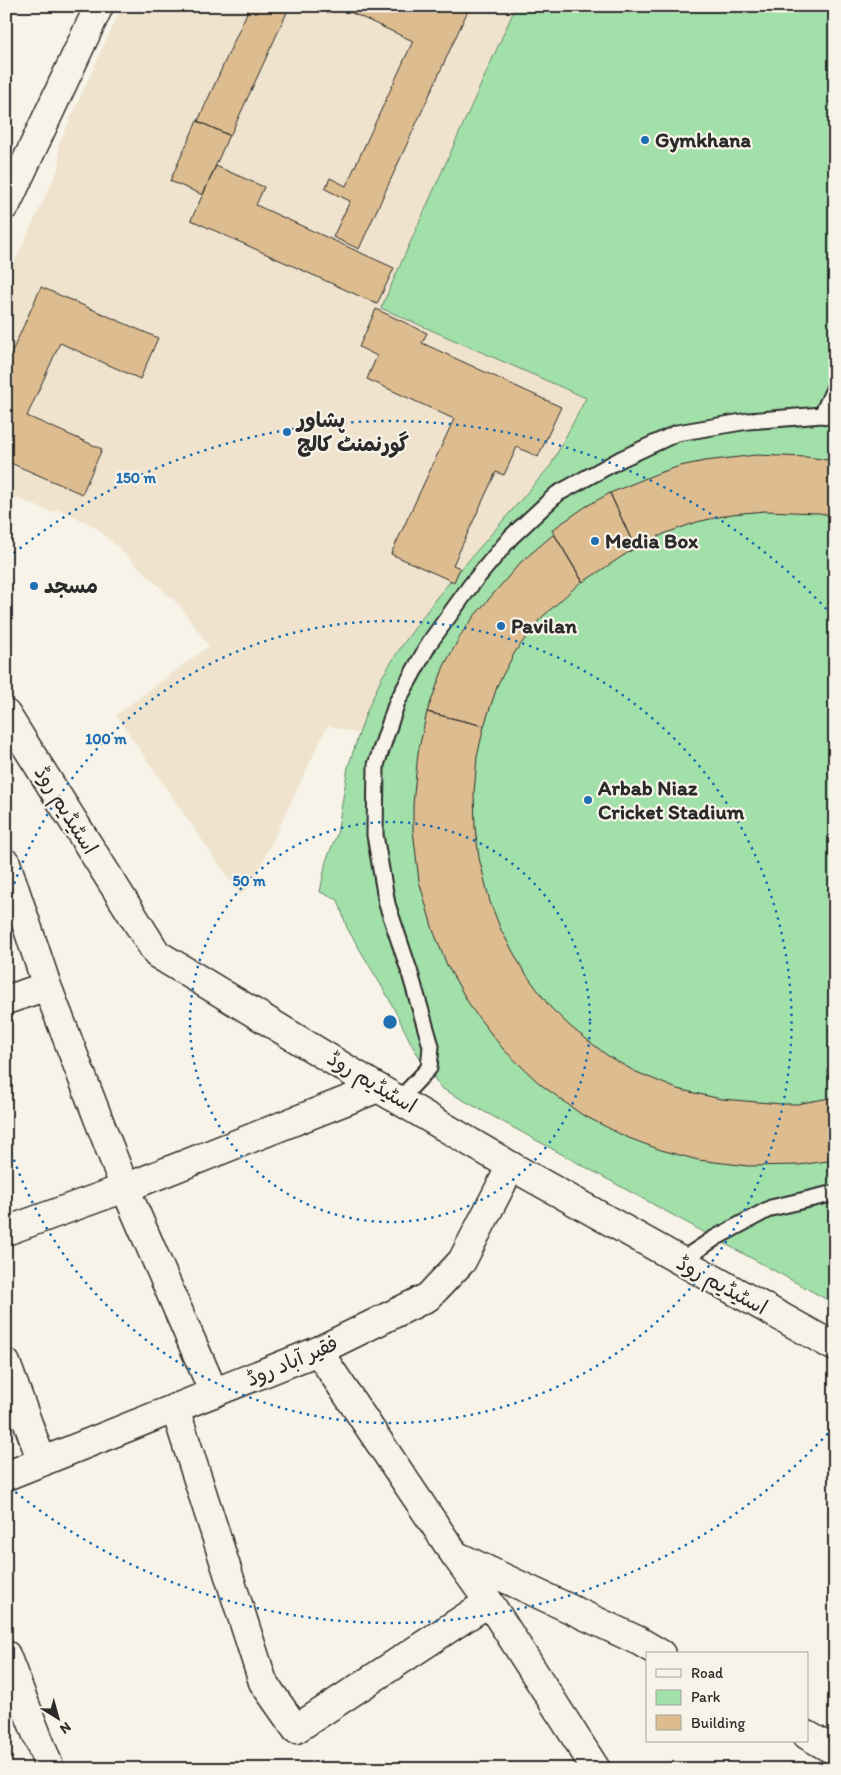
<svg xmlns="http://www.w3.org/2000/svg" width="841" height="1775" viewBox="0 0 841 1775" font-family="Itim,'Playpen Sans Arabic',sans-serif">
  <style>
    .built { fill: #efe3ce }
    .green { fill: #a1e0a9; stroke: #66866a }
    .building { fill: #ddbd90; stroke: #2b2b2b }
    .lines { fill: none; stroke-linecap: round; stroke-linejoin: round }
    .service-casing { stroke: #2b2b2b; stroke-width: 19 }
    .minor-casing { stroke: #2b2b2b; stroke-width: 31 }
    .tertiary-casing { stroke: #2b2b2b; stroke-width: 31 }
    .secondary-casing { stroke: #2b2b2b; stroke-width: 31 }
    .service { stroke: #f7f3e8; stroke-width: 15 }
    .minor { stroke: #f7f3e8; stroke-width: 28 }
    .tertiary { stroke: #f7f3e8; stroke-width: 28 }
    .secondary { stroke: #f7f3e8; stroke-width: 28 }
    .ring { fill: none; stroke: #1f6fb2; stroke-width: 2.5; stroke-dasharray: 2.5 5 }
    .poi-dot { fill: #1f6fb2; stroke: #f7f3e8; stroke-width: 2 }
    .labels { text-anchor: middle; stroke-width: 4.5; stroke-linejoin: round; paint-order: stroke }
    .poi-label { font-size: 21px; font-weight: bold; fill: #2b2b2b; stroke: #f7f3e8; text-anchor: start }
    .street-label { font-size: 21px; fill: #2b2b2b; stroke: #f7f3e8 }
    .centre { fill: #1f6fb2; stroke: #f7f3e8; stroke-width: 2.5 }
    .ring-label { font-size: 15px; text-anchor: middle; font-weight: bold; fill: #1f6fb2; stroke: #f7f3e8; stroke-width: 4.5; stroke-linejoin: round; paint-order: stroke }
  </style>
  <rect width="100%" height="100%" fill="#f7f3e8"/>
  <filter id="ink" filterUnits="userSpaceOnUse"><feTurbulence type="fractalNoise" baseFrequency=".02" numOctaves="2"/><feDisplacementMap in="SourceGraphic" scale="10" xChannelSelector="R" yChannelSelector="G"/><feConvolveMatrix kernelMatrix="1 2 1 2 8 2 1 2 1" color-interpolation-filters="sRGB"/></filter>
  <g filter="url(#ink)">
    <path class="built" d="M 122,6 L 516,6 L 381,308 L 587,398 L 551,465 L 437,597 L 401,647 L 382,677 L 366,713 L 358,734 L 328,725 L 252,884 L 240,895 L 116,715 L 209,646 L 179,605 L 96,527 L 59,509 L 51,512 L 6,494 L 6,280 L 60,165 L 58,146 Z"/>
    <path class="green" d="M 516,6 L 835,6 L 835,1304 L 441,1088 L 414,1049 L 388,997 L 347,928 L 338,900 L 320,892 L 326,861 L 337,834 L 348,767 L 366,713 L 382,677 L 401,647 L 437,597 L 551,465 L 586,398 L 381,308 Z"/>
    <path class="building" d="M 250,6 L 290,6 L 230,136 L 198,121 Z
      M 337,6 L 470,6 L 359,249 L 333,237 L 350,201 L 325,189 L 330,178 L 346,186 L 413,41 Z
      M 197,121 L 229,135 L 203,195 L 170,181 Z
      M 216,166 L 264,187 L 256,205 L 394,268 L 377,304 L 191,220 Z
      M 41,287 L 158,338 L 140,379 L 60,343 L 27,416 L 102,449 L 82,494 L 6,461 L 6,365 Z
      M 376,309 L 427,333 L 422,343 L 561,407 L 538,457 L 517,447 L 504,475 L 496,472 L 453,565 L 460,568 L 454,582 L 391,554 L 454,419 L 367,379 L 377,356 L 359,347 Z
      M 756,455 L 807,457 L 835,461 L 835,516 L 819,513 L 765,511 L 732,514 L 697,522 L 666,533 L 635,548 L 610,493 L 656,474 L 680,466 L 705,461 Z
      M 610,493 L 635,548 L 583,582 L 552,530 L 585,507 Z
      M 554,534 L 582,581 L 540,619 L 515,652 L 498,684 L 484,726 L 427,712 L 444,666 L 462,633 L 475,615 L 521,562 Z
      M 427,712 L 484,726 L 477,757 L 474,793 L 475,827 L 479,858 L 490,902 L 501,930 L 523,970 L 550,1007 L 572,1028 L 608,1056 L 634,1071 L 677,1089 L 721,1099 L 782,1104 L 797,1104 L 835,1097 L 835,1160 L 799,1165 L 748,1166 L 698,1160 L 661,1150 L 626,1137 L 581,1114 L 540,1084 L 503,1049 L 472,1009 L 447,965 L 433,930 L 419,881 L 413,830 L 413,805 L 418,753 Z"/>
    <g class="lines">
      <g class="service-casing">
        <path id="service" d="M 822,415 L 835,387
          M 400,1099 L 429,1068 L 431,1046 L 409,970 L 387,904 L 375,835 L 376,765 L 397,702 L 430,642 L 471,585 L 511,537 L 557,494 L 621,459 L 677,433 L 748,421 L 822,415 L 835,418
          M 680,1261 L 715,1238 L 771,1208 L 835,1193"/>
      </g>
      <g class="minor-casing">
        <path id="minor" d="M 6,205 L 99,6
          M 6,863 L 47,986 L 125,1188 L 214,1393
          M 6,1000 L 47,986
          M 6,1231 L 125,1188 L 378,1088
          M 318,1351 L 455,1555 L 489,1602 L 596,1769
          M 6,1363 L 42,1462
          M 175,1408 L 263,1682 L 296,1729 L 489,1602
          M 457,1556 L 639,1641 L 661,1654
          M 6,1655 L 50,1769
          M 807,1735 L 835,1751"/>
      </g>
      <g class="tertiary-casing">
        <path id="tertiary" d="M 6,1476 L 318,1351 L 428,1297 L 462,1261 L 511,1166"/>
      </g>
      <g class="secondary-casing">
        <path id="secondary" d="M 6,714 L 157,954 L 378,1088 L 511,1166 L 835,1347"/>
      </g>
      <use href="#service" class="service"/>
      <use href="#minor" class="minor"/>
      <use href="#tertiary" class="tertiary"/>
      <use href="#secondary" class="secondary"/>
    </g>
  </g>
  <g class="ring">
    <circle cx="390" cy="1022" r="200"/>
    <path d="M7 905A401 401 0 1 1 7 1139"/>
    <path d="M833 1428A601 601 0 0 1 8 1486M8 558A601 601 0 0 1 833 616"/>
  </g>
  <g class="poi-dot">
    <circle cx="645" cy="140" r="5"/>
    <circle cx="287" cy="432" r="5"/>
    <circle cx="595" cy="541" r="5"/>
    <circle cx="34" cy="586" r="5"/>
    <circle cx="501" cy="626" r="5"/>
    <circle cx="588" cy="800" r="5"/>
  </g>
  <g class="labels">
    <g class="poi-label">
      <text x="655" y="147">Gymkhana</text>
      <text x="297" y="427">پشاور<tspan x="297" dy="24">گورنمنٹ کالج</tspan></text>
      <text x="605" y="548">Media Box</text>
      <text x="44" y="593">مسجد</text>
      <text x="511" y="633">Pavilan</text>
      <text x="598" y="795">Arbab Niaz<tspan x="598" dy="24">Cricket Stadium</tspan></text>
    </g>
    <g class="street-label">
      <text transform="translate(66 810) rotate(58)" y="7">اسٹیڈیم روڈ</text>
      <text transform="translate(372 1082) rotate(31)" y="7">اسٹیڈیم روڈ</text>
      <text transform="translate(722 1285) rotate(29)" y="7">اسٹیڈیم روڈ</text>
      <text transform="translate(292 1361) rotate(-23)" y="7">فقیر آباد روڈ</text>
    </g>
  </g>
  <circle cx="390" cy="1022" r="8" class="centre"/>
  <g class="ring-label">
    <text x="136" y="483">150 m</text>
    <text x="106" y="744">100 m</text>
    <text x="249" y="886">50 m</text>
  </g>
  <rect width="841" height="1775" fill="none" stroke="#f7f3e8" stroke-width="25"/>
  <rect x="12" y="12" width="816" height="1750" fill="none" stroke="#2b2b2b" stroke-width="2" filter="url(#ink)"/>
  <rect x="646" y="1652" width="162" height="90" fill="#f7f3e8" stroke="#a5a39c"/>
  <rect x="656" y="1669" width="25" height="8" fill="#f7f3e8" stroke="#a5a39c"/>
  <text x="691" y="1678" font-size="15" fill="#2b2b2b">Road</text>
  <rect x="656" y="1690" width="25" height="15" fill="#a1e0a9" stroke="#a5a39c"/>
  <text x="691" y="1702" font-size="15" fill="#2b2b2b">Park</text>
  <rect x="656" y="1715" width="25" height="15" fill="#ddbd90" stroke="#a5a39c"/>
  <text x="691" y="1728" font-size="15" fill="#2b2b2b">Building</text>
  <g transform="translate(58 1718) rotate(143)" stroke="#f7f3e8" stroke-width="4" paint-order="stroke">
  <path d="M0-4L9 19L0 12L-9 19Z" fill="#2b2b2b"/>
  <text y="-8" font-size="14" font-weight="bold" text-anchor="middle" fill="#2b2b2b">N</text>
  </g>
</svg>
